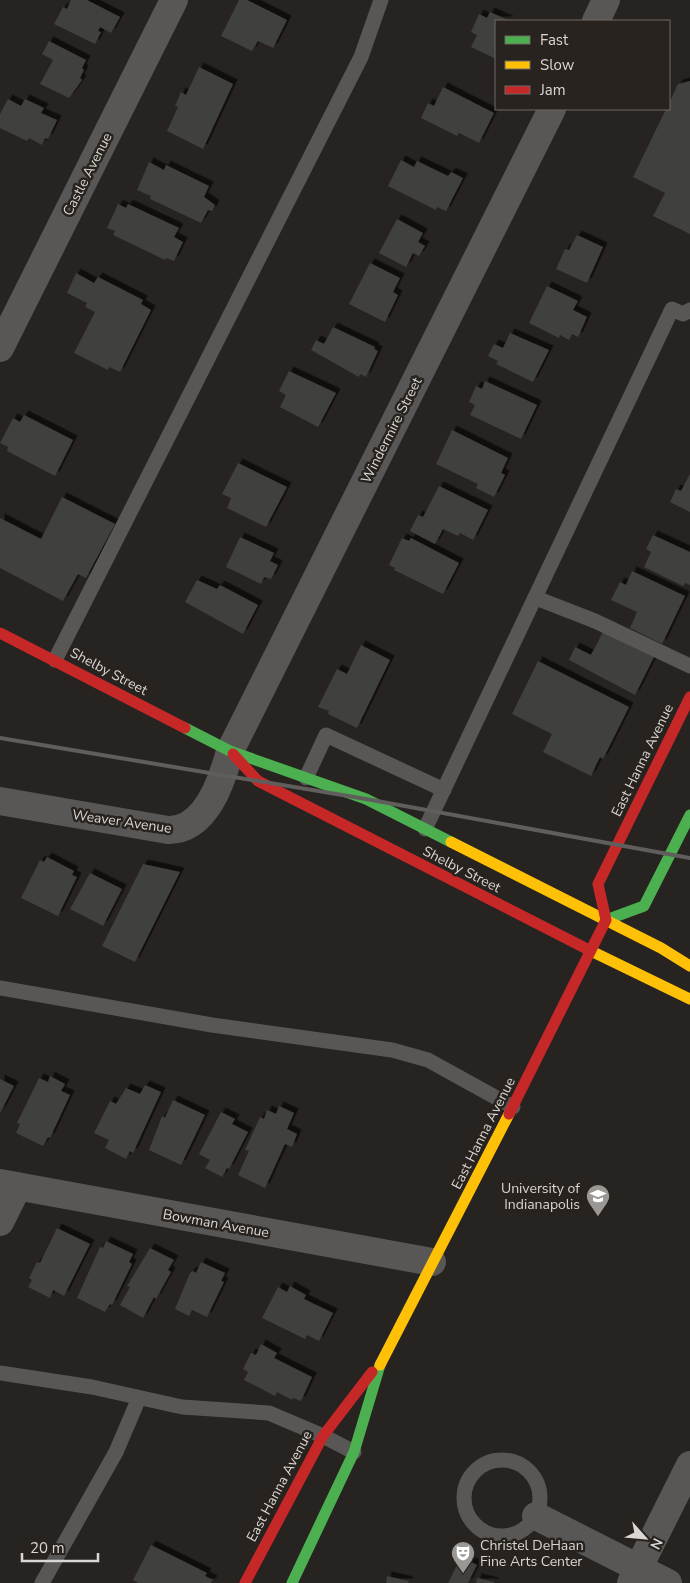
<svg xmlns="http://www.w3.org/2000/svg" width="690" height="1583" viewBox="0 0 690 1583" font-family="'Nunito Sans',sans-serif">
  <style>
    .building { fill: #413f3d; filter: url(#shadow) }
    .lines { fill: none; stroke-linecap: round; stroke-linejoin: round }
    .lane { stroke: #585756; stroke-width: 15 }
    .street { stroke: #585756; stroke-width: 28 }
    .fast { stroke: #4caf50; stroke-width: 11 }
    .slow { stroke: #ffc107; stroke-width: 11 }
    .jam { stroke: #c62828; stroke-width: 11 }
    .rail { stroke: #605e5c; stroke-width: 4 }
    .labels { text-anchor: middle; stroke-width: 5; stroke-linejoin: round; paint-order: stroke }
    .street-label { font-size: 14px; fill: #dad6d3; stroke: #28231e }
    .poi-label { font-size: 14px; fill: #dad6d3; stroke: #28231e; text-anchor: end }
  </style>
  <defs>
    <filter id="shadow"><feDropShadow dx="4.5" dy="-4.5" stdDeviation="0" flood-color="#0009"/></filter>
  </defs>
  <rect width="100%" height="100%" fill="#262320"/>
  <path class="building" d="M 71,0 L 87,0 L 120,17 L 111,33 L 100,27 L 98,31 L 101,32 L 95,44 L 54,24 L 63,7 L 67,9 Z
    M 239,0 L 247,0 L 287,20 L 273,48 L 258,41 L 252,51 L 221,36 Z
    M 490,12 L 510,21 L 496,21 L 496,59 L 471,47 L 477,35 L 471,32 L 479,14 L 487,18 Z
    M 49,41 L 86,60 L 82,68 L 84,70 L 80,78 L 82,80 L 69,98 L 40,84 L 53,60 L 42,54 Z
    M 199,67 L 233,84 L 203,149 L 167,131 L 178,107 L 175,106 L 181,92 L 186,95 Z
    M 690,81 L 690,234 L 653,216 L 665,193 L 633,177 L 666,109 L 669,109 L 669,103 L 678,84 Z
    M 443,87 L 494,113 L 479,143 L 459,133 L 457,136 L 421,118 L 428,103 L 434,106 Z
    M 8,99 L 21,106 L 25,99 L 44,108 L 41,113 L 57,120 L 48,139 L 45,138 L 42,145 L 29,138 L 27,141 L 0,128 L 0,114 Z
    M 401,160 L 414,167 L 417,161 L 448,176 L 451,172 L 463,178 L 446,211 L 437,207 L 436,210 L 388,186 Z
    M 149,162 L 164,170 L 166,165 L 209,186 L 204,197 L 215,205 L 212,211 L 208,210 L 201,223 L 150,199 L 151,196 L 137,190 Z
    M 118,204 L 126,208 L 128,204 L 179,228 L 174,237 L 183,242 L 174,261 L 166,258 L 165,260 L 113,235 L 115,231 L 107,228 Z
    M 397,219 L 423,233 L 418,242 L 425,246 L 419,256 L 413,253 L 406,267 L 379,253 Z
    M 577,235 L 603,247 L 587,283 L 556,269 L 565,249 L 569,250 Z
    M 370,263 L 400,278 L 393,292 L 398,295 L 385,322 L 349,304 Z
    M 76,273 L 94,283 L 98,277 L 143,300 L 141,304 L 151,310 L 120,372 L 109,367 L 108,370 L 74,353 L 95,312 L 85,307 L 87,303 L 67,293 Z
    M 547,286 L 578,301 L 573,310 L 587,317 L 578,337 L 572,334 L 569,340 L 560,335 L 559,338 L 529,323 Z
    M 333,327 L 375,347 L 374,349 L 378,351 L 366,377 L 360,374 L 359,377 L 311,350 L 316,340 L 324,344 Z
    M 510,333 L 549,350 L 533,382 L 496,364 L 498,361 L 488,356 L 494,344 L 503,348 Z
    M 289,371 L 336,393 L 318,427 L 280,407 L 286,395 L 279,391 Z
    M 485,381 L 537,405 L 521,439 L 470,415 L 475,405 L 469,402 L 476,386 L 482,389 Z
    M 24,415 L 73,440 L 55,476 L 7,451 L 8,447 L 0,443 L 13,418 L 20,422 Z
    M 452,430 L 508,458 L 501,473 L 505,475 L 494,497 L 476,488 L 478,484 L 436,464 Z
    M 238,463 L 287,487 L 266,527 L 227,508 L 231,498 L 222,494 Z
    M 690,474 L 690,512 L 670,502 L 676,489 L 681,491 Z
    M 439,486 L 488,510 L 473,540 L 460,533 L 458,536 L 443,529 L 435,544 L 410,531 L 418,515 L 423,517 Z
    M 62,497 L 115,524 L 86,578 L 78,574 L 63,601 L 0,568 L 0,518 L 41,539 Z
    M 653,535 L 690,552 L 690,585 L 685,583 L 683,586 L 644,567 L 651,552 L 646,549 Z
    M 240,537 L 274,553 L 270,561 L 278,565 L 271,579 L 264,577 L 261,584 L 226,567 Z
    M 402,538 L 409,541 L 411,538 L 459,563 L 443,594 L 394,570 L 395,568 L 389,565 Z
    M 632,571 L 685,596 L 662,644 L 630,628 L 637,612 L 611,600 L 620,582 L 626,585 Z
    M 197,580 L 217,589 L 220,585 L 258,605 L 243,634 L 185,602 Z
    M 603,632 L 654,657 L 635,695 L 569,660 L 575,647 L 591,655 Z
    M 361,645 L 390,660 L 357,728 L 328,714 L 329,711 L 318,707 L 337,669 L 347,674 Z
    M 538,661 L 629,707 L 603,759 L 600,757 L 591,776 L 543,752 L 552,734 L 512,714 Z
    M 47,857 L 74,871 L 72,875 L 77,877 L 58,916 L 21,898 L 40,860 L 44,862 Z
    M 143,864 L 180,872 L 135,962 L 102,946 Z
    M 90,873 L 122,889 L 103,926 L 70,909 Z
    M 50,1076 L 65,1084 L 61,1091 L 70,1095 L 50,1138 L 48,1137 L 43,1146 L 16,1133 L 20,1124 L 17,1123 L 39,1078 L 48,1082 Z
    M 0,1079 L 14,1086 L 0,1113 Z
    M 145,1085 L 161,1092 L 133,1153 L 130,1151 L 126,1159 L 105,1148 L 109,1140 L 94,1133 L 110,1101 L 116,1104 L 126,1088 L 140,1094 Z
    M 173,1100 L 205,1115 L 181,1165 L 149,1150 L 162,1116 L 165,1118 Z
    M 279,1106 L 294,1113 L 287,1129 L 297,1134 L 292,1147 L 285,1144 L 265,1188 L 238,1175 L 249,1151 L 245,1150 L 260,1117 L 264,1119 L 267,1110 L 276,1114 Z
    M 221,1112 L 235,1119 L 232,1124 L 248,1132 L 229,1169 L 227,1168 L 222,1177 L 205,1168 L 210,1160 L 199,1154 Z
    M 57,1228 L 90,1244 L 64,1296 L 53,1290 L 50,1298 L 28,1287 L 32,1280 L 29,1278 L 37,1262 L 40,1263 Z
    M 106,1241 L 133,1254 L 129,1262 L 132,1264 L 112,1305 L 110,1304 L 105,1312 L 77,1298 L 100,1247 L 103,1248 Z
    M 150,1248 L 174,1260 L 168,1270 L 171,1272 L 156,1299 L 154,1297 L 143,1318 L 120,1305 L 130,1287 L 127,1286 Z
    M 201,1262 L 225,1273 L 221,1281 L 224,1282 L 207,1317 L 192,1310 L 189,1316 L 175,1309 L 190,1273 L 193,1271 L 196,1273 Z
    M 290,1286 L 306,1295 L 304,1299 L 333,1313 L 319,1341 L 307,1335 L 305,1339 L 262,1318 L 278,1287 L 287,1292 Z
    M 261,1344 L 277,1353 L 274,1358 L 312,1377 L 301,1401 L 293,1398 L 292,1400 L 277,1392 L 275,1396 L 244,1380 L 248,1372 L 243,1369 L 251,1353 L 256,1355 Z
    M 151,1545 L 207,1573 L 205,1576 L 213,1580 L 211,1583 L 138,1583 L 133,1580 Z
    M 461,1557 L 477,1565 L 468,1583 L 448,1583 Z
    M 387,1576 L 409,1581 L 408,1583 L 386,1583 Z
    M 477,1578 L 494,1582 L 494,1583 L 476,1583 Z"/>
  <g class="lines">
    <path class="lane" d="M 536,598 L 595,621 L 690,666
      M 55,660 L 361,57 L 381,0
      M 306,778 L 326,735 L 444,790
      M 425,829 L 672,309 L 683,314 L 690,310
      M 0,988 L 212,1025 L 392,1050 L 428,1060 L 513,1107
      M 0,1373 L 92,1387 L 182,1407 L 269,1413 L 323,1436 L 354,1452
      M464 1498a38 38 0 1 1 76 0a38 38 0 1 1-76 0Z
      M 42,1583 L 116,1452 L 139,1398"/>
    <path class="street" d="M 596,21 L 606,0
      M 0,348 L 174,0
      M 0,801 L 168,830 C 206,831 222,781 230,751 L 552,109
      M 0,1183 L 432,1262
      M 0,1222 L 18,1186
      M 536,1516 L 668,1583
      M 631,1583 L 690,1465"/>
    <path class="fast" d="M 185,728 L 230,751 L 366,799 L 451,842
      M 606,920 L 644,906 L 690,815
      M 292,1583 L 354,1452 L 380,1365"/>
    <path class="slow" d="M 451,842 L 661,948 L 690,966
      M 589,950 L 690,999
      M 380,1365 L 509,1114"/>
    <path class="jam" d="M 0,633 L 185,728
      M 233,754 L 258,781 L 589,950
      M 509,1114 L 606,920 L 598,884 L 690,697
      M 245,1583 L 323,1436 L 372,1372"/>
    <path class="rail" d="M 0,738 L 366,799 L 690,858"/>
  </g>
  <defs>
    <g id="university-pin" transform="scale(1.25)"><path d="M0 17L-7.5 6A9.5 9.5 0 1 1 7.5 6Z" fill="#9b9794" stroke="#28231e"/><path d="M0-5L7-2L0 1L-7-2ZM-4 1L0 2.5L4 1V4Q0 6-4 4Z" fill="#fff"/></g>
    <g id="theatre-pin" transform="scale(1.25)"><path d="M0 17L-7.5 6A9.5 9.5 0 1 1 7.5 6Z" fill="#9b9794" stroke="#28231e"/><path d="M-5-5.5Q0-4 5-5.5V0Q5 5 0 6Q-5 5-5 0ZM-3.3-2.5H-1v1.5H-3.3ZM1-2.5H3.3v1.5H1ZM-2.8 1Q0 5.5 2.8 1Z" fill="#fff"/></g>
  </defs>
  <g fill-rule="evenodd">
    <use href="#university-pin" x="598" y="1196"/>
    <use href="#theatre-pin" x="463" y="1553"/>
  </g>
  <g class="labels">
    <g class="street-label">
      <text transform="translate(87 174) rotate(-63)" y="5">Castle Avenue</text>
      <text transform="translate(391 430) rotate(-63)" y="5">Windermire Street</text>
      <text transform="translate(109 671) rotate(28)" y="5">Shelby Street</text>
      <text transform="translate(642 760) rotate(-64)" y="5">East Hanna Avenue</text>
      <text transform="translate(122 821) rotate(8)" y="5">Weaver Avenue</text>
      <text transform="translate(462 869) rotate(27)" y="5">Shelby Street</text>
      <text transform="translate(483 1133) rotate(-63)" y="5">East Hanna Avenue</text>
      <text transform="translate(216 1223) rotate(10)" y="5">Bowman Avenue</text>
      <text transform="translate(279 1486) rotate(-62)" y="5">East Hanna Avenue</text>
    </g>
    <g class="poi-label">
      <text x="580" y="1193">University of<tspan x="580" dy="16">Indianapolis</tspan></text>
      <text x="480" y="1550" text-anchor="start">Christel DeHaan<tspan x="480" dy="16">Fine Arts Center</tspan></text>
    </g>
  </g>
  <rect x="495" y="20" width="175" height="90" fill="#28231e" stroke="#6f6b66"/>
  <rect x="505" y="36" width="25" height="8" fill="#4caf50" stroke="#6f6b66"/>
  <text x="540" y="45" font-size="15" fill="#dad6d3">Fast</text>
  <rect x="505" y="61" width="25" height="8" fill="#ffc107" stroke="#6f6b66"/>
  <text x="540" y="70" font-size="15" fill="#dad6d3">Slow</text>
  <rect x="505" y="86" width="25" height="8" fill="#c62828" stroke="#6f6b66"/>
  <text x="540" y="95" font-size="15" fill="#dad6d3">Jam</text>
  <g transform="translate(645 1538) rotate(117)" stroke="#28231e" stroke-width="4" paint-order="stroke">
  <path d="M0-4L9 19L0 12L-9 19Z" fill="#dad6d3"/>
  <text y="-8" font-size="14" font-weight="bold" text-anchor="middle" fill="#dad6d3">N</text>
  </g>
  <path d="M22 1553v8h76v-8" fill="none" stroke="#dad6d3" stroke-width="2.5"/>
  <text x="30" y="1553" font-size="15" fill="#dad6d3" stroke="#28231e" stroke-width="4" paint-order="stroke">20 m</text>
</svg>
